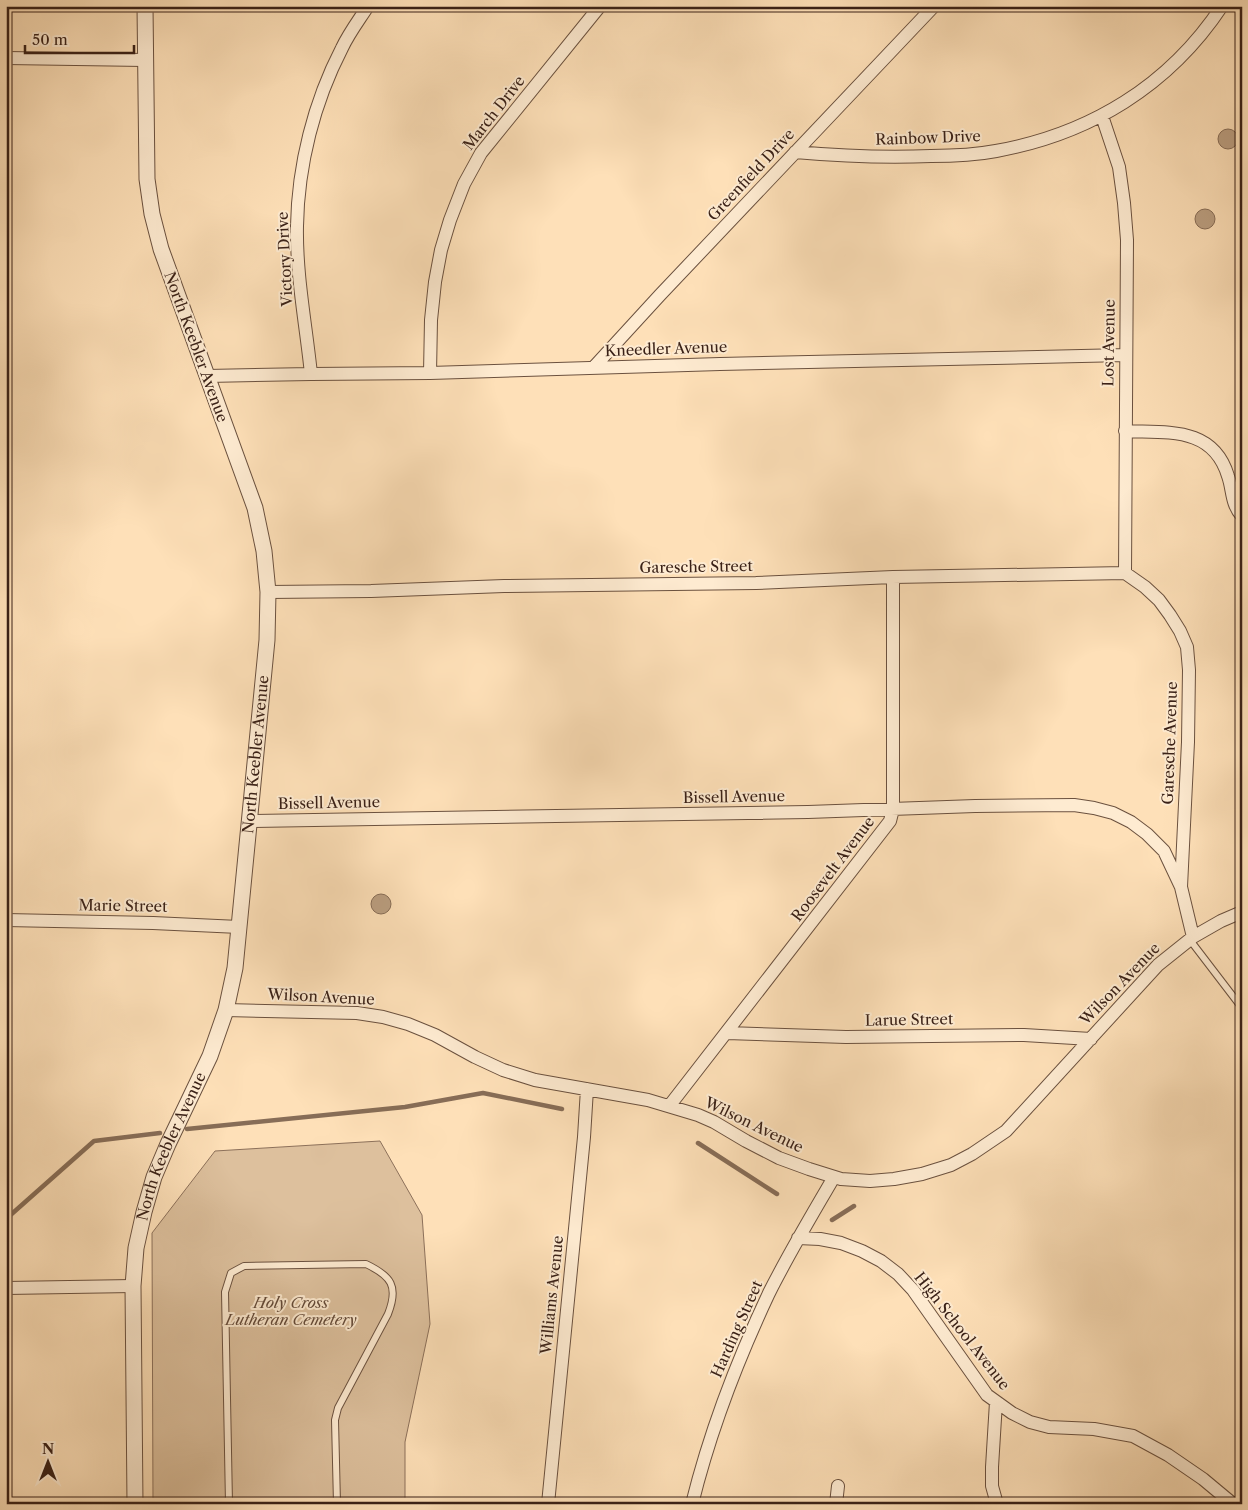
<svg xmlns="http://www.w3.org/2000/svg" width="1248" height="1510" viewBox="0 0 1248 1510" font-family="'Libre Caslon Text',serif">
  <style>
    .green { fill: #ddc09d; stroke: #8c705a }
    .water { fill: #bb9f81; stroke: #876d57 }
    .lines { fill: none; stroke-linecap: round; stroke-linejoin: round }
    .stream { stroke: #876d57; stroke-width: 4.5 }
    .service-casing { stroke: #6b513f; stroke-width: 8 }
    .minor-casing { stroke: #6b513f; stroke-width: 14 }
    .tertiary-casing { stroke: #6b513f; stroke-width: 17 }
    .service { stroke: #feebd1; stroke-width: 6 }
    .minor { stroke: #feebd1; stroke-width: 12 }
    .tertiary { stroke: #feebd1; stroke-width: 15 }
    .labels { text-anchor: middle; stroke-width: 4; stroke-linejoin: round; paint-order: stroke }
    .street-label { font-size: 15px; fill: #3a2117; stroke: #feebd1 }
    .park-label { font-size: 15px; font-style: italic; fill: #634938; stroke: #feebd1 }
  </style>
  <rect width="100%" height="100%" fill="#fee0b8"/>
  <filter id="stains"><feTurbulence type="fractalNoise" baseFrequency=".004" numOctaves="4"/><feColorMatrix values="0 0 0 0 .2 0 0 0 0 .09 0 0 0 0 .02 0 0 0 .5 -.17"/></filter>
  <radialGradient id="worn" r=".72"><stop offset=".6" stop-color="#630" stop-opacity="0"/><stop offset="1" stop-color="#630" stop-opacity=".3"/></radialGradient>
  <path class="green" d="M 380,1141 L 422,1215 L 430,1324 L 405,1442 L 405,1504 L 153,1504 L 152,1233 L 215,1151 Z"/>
  <path class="water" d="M1218 139a10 10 0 1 1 20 0a10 10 0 1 1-20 0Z
    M1195 219a10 10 0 1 1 20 0a10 10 0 1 1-20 0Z
    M371 904a10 10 0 1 1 20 0a10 10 0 1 1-20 0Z"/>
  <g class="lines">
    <path class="stream" d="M 187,1129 L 405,1107 L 483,1093 L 562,1109
      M 698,1143 L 777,1194
      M 6,1219 L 94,1141 L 160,1133
      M 832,1220 L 854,1206"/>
    <g class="service-casing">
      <path id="service" d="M 1190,940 L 1242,1008
        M 229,1504 L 225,1292 L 231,1273 L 244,1266 L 366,1264 C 391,1276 399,1286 388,1314 L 338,1408 L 335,1420 L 337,1504"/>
    </g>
    <g class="minor-casing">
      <path id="minor" d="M 6,58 L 145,60
        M 1102,116 L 1119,167 L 1124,203 L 1127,240 L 1125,573
        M 795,152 C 840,156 886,158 931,156 C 953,156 975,155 996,151 C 1090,134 1169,86 1222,6
        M 594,367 L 660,295 L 934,6
        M 430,373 L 431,320 L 435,282 L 441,250 L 450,220 L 464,184 L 481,153 L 600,6
        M 311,374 C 306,325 296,275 297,226 C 298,165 314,102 342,48 C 349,33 359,20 368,6
        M 207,376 L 311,374 L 430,373 L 720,364 L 1125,355
        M 1125,431 C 1167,433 1213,426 1228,476 C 1233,490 1231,504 1242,516
        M 1125,573 L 1145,587 L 1159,600 L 1170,615 L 1180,631 L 1187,647 L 1189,670 L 1188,742 L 1181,887 L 1193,937
        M 268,592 L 371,591 L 504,586 L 756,583 L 893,577 L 1125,573
        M 250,821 L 808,812 L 975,806 L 1074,805 L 1094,808 L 1113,813 L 1131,822 L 1147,834 L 1164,851 L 1181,887
        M 6,920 L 153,923 L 239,927
        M 226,1010 L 357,1013 L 383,1017 L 408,1024 L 435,1035 L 475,1057 L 503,1070 L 535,1080 L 648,1100 L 698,1115 L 714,1122 L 746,1141 L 779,1158 L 809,1169 L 841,1179 L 870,1181 L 894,1179 L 922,1174 L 951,1165 L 972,1154 L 1006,1131 L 1158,965 L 1193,937 L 1221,921 L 1242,912
        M 727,1033 L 846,1037 L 1024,1035 L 1091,1039
        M 670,1105 L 890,821 L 893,809 L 893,577
        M 798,1238 L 820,1239 L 841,1243 L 862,1251 L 881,1261 L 898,1274 L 913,1290 L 987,1395 L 1012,1413 L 1030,1422 L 1049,1427 L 1094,1429 L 1133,1436 L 1168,1455 L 1203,1479 L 1233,1504
        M 6,1288 L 133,1286
        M 996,1402 L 992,1467 L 992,1486 L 997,1504
        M 548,1504 L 584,1137 L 587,1089
        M 692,1504 C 710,1431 737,1361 769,1293 C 789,1253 812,1215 834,1177
        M 836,1504 L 838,1486"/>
    </g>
    <g class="tertiary-casing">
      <g id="tertiary">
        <path id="s1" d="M 135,1504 L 133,1286 L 136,1248 L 144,1212 L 154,1177 L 168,1144 L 210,1056 L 226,1010 L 235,968 L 267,640 L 268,592 L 264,551 L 255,508 L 161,249 L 152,214 L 147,179 L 145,6"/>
      </g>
    </g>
    <use href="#service" class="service"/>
    <use href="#minor" class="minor"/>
    <use href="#tertiary" class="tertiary"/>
  </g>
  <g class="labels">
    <g class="street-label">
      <text transform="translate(494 113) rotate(-52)" y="5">March Drive</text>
      <text transform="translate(928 138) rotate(-2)" y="5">Rainbow Drive</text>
      <text transform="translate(751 175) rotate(-47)" y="5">Greenfield Drive</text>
      <text transform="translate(285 259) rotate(-93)" y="5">Victory Drive</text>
      <text transform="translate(1109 343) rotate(-89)" y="5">Lost Avenue</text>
      <text transform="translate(196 347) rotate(70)" y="5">North Keebler Avenue</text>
      <text transform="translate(666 349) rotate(-2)" y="5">Kneedler Avenue</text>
      <text transform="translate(696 567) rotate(-1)" y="5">Garesche Street</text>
      <text transform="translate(1170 743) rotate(-88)" y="5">Garesche Avenue</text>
      <text dy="5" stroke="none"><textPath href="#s1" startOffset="769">North Keebler Avenue</textPath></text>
      <text transform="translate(734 797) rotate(-1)" y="5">Bissell Avenue</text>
      <text transform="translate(329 803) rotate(-1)" y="5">Bissell Avenue</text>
      <text transform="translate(833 869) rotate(-53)" y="5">Roosevelt Avenue</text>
      <text transform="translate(123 906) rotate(1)" y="5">Marie Street</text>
      <text transform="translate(1120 984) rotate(-46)" y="5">Wilson Avenue</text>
      <text transform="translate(321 997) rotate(3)" y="5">Wilson Avenue</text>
      <text transform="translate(909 1020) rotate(-1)" y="5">Larue Street</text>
      <text transform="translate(754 1125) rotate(26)" y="5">Wilson Avenue</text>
      <text dy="5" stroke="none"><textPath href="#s1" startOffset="364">North Keebler Avenue</textPath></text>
      <text transform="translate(552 1295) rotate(-84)" y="5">Williams Avenue</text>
      <text transform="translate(737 1329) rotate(-66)" y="5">Harding Street</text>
      <text transform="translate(962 1331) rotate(52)" y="5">High School Avenue</text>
    </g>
    <g class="park-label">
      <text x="291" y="1308">Holy Cross<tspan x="291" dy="17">Lutheran Cemetery</tspan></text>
    </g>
  </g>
  <rect width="1248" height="1510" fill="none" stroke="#fee0b8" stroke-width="25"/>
  <rect x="8" y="8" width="1233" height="1495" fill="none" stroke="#3a2117" stroke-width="2.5"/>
  <rect x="12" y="12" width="1223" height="1485" fill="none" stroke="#3a2117"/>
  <g transform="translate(48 1462)" stroke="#feebd1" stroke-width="4" paint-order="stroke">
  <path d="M0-4L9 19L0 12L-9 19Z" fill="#3a2117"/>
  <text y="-8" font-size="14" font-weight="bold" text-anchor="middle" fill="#3a2117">N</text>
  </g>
  <path d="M25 45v8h109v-8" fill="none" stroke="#3a2117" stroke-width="2.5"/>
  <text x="32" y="45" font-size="15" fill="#3a2117" stroke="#feebd1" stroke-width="4" paint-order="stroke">50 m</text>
  <rect width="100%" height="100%" filter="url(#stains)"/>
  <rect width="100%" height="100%" fill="url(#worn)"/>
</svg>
